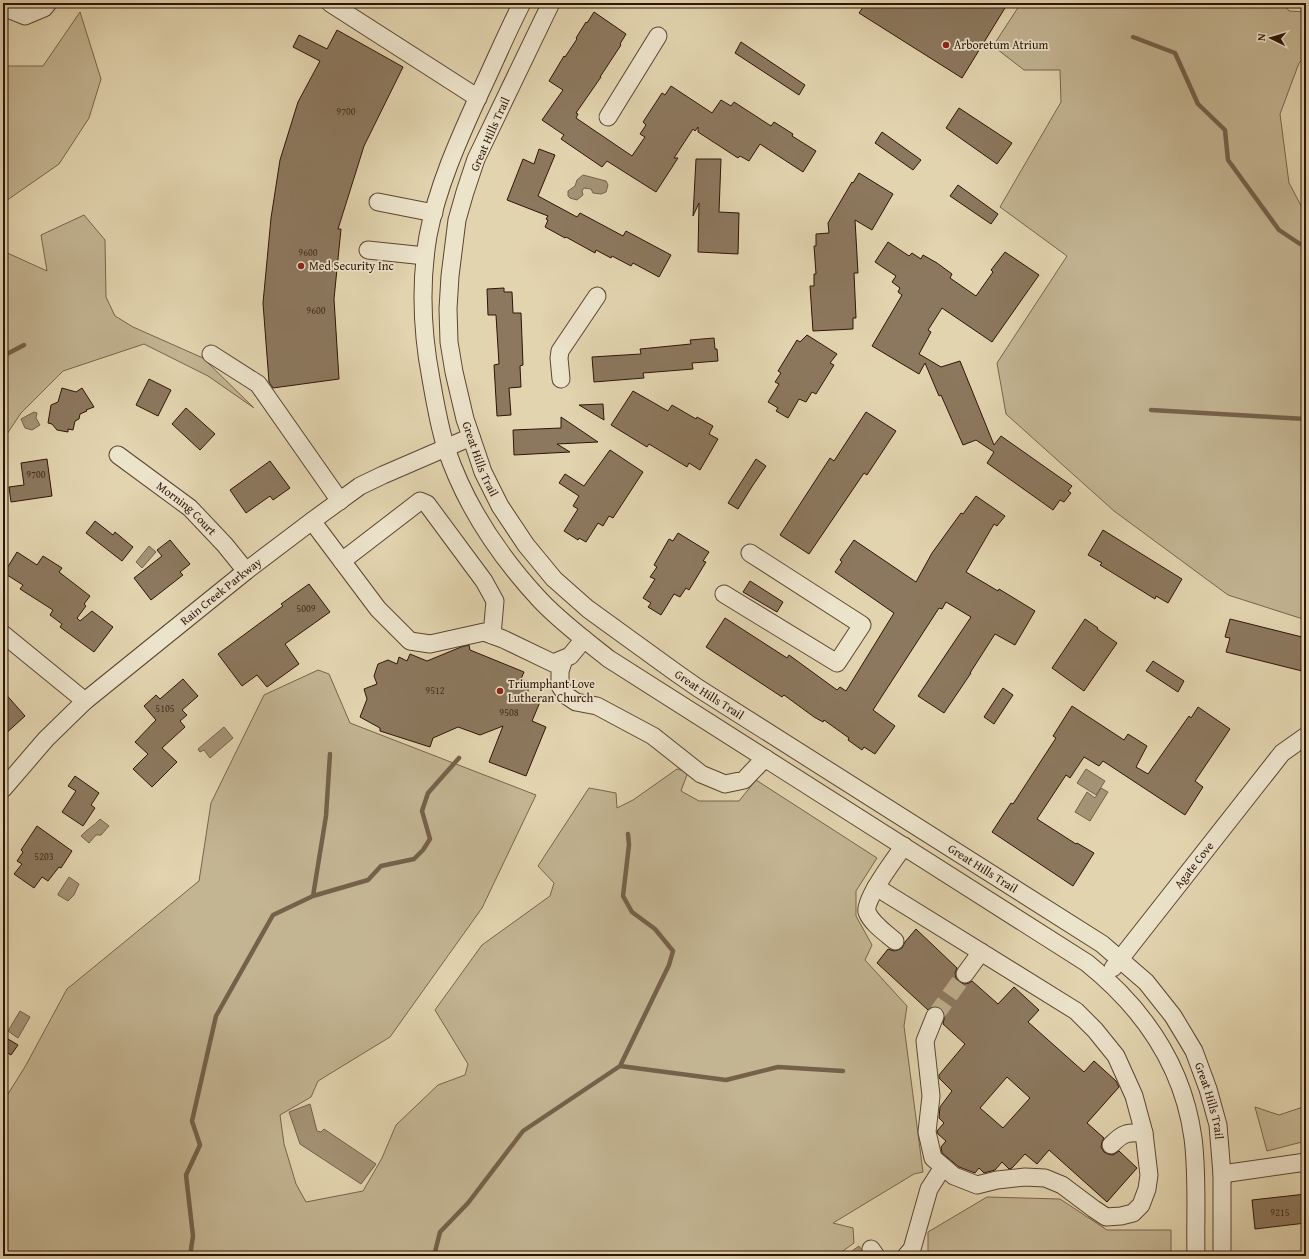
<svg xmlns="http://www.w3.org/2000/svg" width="1309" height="1259" viewBox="0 0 1309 1259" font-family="'Gentium Book Plus',serif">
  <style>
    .green { fill: #c3b492; stroke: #78644c }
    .water { fill: #a59376; stroke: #75614a }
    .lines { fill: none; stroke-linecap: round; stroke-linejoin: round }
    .stream { stroke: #75614a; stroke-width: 4.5 }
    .building { fill: #8c785e; stroke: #2e1507; fill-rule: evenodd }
    .minor-tunnel { stroke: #beae8d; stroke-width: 17; stroke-dasharray: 17 8; stroke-linecap: butt }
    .minor-casing { stroke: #5b4531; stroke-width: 19 }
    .minor { stroke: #ece3cb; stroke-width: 17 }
    .poi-dot { fill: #8f2418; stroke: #ece3cb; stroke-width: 1.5 }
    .labels { text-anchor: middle; stroke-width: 3.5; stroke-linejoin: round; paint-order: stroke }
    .number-label { font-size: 10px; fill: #462e1d }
    .poi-label { font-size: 12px; fill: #2e1507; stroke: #ece3cb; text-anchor: start }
    .street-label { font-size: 12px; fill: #2e1507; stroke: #ece3cb }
  </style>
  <rect width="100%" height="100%" fill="#e2d4af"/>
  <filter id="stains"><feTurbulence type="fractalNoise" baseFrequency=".005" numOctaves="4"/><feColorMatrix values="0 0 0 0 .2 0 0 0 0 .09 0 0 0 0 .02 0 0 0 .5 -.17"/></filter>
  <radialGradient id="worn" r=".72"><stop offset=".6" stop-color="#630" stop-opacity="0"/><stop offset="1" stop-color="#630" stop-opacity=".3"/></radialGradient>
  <path class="green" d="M 1021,3 L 1283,3 L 1289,11 L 1306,12 L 1306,56 L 1299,63 L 1280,114 L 1289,183 L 1306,215 L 1306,620 L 1228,595 L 1114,511 L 1006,414 L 997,363 L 1067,256 L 1000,207 L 1061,102 L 1060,70 L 1024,70 L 993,46 Z
    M 80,12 L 101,79 L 89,118 L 59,164 L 3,203 L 3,66 L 43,66 Z
    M 84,215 L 105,240 L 106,297 L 115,316 L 133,327 L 203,358 L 254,408 L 208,376 L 144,344 L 63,371 L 21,413 L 3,440 L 3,251 L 47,271 L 41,235 Z
    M 318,670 L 329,674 L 350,723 L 536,795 L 482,908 L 390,1037 L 318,1081 L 311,1097 L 280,1115 L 284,1144 L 296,1184 L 306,1202 L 363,1191 L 382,1158 L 396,1125 L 438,1085 L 465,1075 L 468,1064 L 435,1010 L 482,945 L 550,896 L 554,883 L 538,866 L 589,788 L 616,793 L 617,808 L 633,800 L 677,769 L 688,772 L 681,791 L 699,801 L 739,801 L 756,780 L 877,858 L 856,891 L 856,916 L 872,945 L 865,960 L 907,1006 L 904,1026 L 923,1172 L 914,1174 L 833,1223 L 853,1228 L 854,1243 L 836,1256 L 3,1256 L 3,1102 L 26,1065 L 67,989 L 199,881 L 211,803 L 264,695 Z
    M 1306,1106 L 1306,1141 L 1267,1151 L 1255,1107 L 1279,1115 Z
    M 987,1197 L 1060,1199 L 1107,1230 L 1171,1230 L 1171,1256 L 928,1256 L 928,1232 Z"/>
  <path class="water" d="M 583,175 L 606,181 L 608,185 L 606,192 L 601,194 L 593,193 L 591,189 L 584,188 L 582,191 L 583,195 L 577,200 L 570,198 L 568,196 L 568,191 L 575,186 L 577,180 Z
    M 34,412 L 37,413 L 36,418 L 40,425 L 32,430 L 25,428 L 21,419 Z
    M 149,546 L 156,552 L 142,568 L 136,562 Z
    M 224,727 L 233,738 L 210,758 L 204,750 L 200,752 L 198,749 Z
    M 1086,769 L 1105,781 L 1096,795 L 1077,783 Z
    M 1101,788 L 1108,792 L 1090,821 L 1075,812 L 1087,792 L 1095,798 Z
    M 100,819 L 109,826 L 101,835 L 96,835 L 89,843 L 81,836 C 87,829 94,826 100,819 Z
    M 69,877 L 79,884 L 74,895 L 68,901 L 58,895 L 58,894 Z
    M 20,1011 L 30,1017 L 18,1038 L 8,1031 Z
    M 310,1104 L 317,1131 L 321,1132 L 324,1129 L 376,1164 L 361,1184 L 300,1144 L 289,1112 Z
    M 859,1246 L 866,1256 L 845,1256 Z"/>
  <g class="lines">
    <path class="stream" d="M 1133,37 L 1175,53 L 1198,104 L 1225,130 L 1228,160 L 1279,230 L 1300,244 L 1306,244
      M 3,356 L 24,345
      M 1151,410 L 1306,419
      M 313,896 L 326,816 L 330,754
      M 620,1066 L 726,1080 L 778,1067 L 843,1071
      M 190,1256 L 193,1236 L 186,1175 L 200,1145 L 192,1121 L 216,1016 L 273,915 L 313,896 L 368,880 L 381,866 L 414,859 L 423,850 L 430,839 L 422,811 L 428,793 L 459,758
      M 434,1256 L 440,1232 L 468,1203 L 523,1131 L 620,1066 L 669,965 L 673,951 L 655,929 L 632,912 L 623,896 L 629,845 L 628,834"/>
  </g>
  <path class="building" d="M 866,3 L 1008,3 L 962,78 L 859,13 Z
    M 594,12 L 626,34 L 620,44 L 621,45 L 600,77 L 601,77 L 576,113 L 578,114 L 576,118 L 632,156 L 645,137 L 640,134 L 646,125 L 643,122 L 662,93 L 665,95 L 671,86 L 712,113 L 721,100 L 731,106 L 734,102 L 771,126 L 774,122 L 793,134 L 792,136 L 816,151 L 803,172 L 760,144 L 749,161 L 740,156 L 738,158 L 698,132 L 698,127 L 695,131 L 693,129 L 674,158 L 678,158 L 656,192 L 607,161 L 602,167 L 561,139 L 564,135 L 542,120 L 563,90 L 549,81 L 564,56 L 565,57 L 577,39 L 576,38 L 586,22 L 587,23 Z
    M 337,30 L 403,67 L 364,146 L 338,229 L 341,229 L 334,299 L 339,379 L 273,388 L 269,382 L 263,303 L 271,218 L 280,160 L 298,102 L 320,61 L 293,47 L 299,35 L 327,49 Z
    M 741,42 L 805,85 L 799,95 L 735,53 Z
    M 959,108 L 1012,143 L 997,164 L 946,128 Z
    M 882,132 L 921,160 L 913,170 L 875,143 Z
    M 539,149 L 555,155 L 538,196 L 577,217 L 580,213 L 623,236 L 626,231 L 671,255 L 659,277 L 633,263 L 631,266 L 612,256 L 611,258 L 596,250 L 595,253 L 566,237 L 565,238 L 545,227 L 548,220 L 546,219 L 548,216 L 507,200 L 523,159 L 534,164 Z
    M 696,159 L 721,159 L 719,212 L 739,213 L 738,254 L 698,252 L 699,203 L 693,216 Z
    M 859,173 L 893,194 L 872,230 L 855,220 L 858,273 L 854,273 L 856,318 L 853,318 L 853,329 L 813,331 L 810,286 L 814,286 L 814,274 L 816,274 L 814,246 L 816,246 L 816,234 L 829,233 L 828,223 L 852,182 L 853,183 Z
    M 958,185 L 998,214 L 991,224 L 950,196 Z
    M 888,242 L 909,256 L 912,253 L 921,259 L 923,255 L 937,263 L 952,274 L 950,278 L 976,296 L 993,272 L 991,270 L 1005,252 L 1039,275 L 992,342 L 942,308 L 928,330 L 931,332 L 919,354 L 941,367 L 960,361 L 994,445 L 1001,436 L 1072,486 L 1068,491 L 1071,493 L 1064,502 L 1060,500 L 1053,510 L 987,463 L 994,452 L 976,440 L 963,445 L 941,395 L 939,396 L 925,363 L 919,374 L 872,346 L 902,295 L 898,292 L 900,288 L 892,282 L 896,276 L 875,262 Z
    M 504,288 L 504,292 L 512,292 L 513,313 L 521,313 L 523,365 L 520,366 L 521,387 L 509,388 L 511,415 L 497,416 L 494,365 L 499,364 L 496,315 L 488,315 L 487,289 Z
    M 807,335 L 837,354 L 830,363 L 834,365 L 816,394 L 812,392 L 806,402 L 799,399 L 788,418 L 776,411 L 778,408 L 768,402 L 779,384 L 775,382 L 781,373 L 778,371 L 797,340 L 800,342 Z
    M 714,338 L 715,349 L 717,349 L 718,361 L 692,363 L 693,369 L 643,373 L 644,378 L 594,382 L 592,357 L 641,354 L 640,349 L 691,344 L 690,340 Z
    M 149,379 L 171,390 L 158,416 L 136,405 Z
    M 62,388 L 76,392 L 82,388 L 94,407 L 86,410 L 87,411 L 80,414 L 79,419 L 75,421 L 73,430 L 68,429 L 68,432 L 57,430 L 52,424 L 48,423 L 51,405 L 58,402 Z
    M 633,391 L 668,411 L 672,405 L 696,419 L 697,417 L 713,426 L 709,434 L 718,439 L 700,470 L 689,463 L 687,467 L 649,444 L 647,447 L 611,425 Z
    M 603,404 L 604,420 L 579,405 Z
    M 186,408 L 215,434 L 200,450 L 172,424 Z
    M 866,412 L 896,431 L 867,475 L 864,473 L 809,554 L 780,535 L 830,458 L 834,461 Z
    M 561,417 L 598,442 L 557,444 L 570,452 L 514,455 L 513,430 L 561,428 Z
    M 610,450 L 643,472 L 613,518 L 609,516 L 603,526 L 598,523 L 586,542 L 579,538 L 578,540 L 564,531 L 578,509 L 573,506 L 579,496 L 559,483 L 565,474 L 584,486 Z
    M 47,459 L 52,496 L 11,502 L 9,487 L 24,485 L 21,463 Z
    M 756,459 L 766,466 L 753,485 L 738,509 L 728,503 Z
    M 270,461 L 290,488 L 273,500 L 270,496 L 246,513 L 230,490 Z
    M 976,496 L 1005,516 L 997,526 L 994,524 L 966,572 L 998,591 L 999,589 L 1035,611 L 1015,645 L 995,634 L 970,673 L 971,673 L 944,713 L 918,696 L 971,617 L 946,602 L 942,609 L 939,608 L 873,710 L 895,726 L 875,754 L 864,747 L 862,750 L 848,740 L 849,738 L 824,720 L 823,722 L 814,717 L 784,695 L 782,697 L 706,647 L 725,618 L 787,658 L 789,655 L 837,690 L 840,687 L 846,691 L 894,613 L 835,572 L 842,562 L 840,560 L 854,540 L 916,582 L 932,553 L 961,513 L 963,514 Z
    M 95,521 L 113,535 L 115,532 L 133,547 L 122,561 L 86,533 Z
    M 1103,530 L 1182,579 L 1168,603 L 1156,596 L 1155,599 L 1100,565 L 1102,563 L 1088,555 Z
    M 678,533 L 709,552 L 703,561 L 706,562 L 689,590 L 686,588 L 680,597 L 674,594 L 661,615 L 648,607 L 651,603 L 643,598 L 655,579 L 650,577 L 657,567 L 654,565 L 669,539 L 673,541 Z
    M 170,540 L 190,564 L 180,572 L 183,575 L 151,600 L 134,578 L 162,556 L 157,550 Z
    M 17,552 L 37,565 L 43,556 L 62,568 L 59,572 L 90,596 L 84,604 L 86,606 L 77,618 L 80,621 L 92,611 L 113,627 L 94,652 L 60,627 L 62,624 L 50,615 L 53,610 L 20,589 L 23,585 L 4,573 Z
    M 750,581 L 783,602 L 777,612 L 743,592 Z
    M 309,584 L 330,612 L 285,644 L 299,664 L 267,687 L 257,675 L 242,686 L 218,654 L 283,606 L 281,604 Z
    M 1085,619 L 1098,628 L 1097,629 L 1117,643 L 1084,691 L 1052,668 Z
    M 1230,619 L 1306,638 L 1306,672 L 1226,652 L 1230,638 L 1225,637 Z
    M 469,645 L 470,650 L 524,672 L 521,679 L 531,683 L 526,696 L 540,702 L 532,721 L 546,727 L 526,776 L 489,762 L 503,726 L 480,735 L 458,727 L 433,738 L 430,747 L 380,731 L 380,728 L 360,717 L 367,699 L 364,689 L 377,684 L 374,676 L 378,664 L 388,660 L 397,664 L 399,657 L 407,661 L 410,654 L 427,661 L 461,647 Z
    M 1153,661 L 1184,681 L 1178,692 L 1146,671 Z
    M 183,679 L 198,696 L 182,710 L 187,715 L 180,721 L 185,727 L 162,748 L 177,762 L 152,787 L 133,769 L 148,754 L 135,742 L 156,720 L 144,706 L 156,695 L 160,699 Z
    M 1003,688 L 1013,695 L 994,724 L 984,717 Z
    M 3,691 L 25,716 L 3,736 Z
    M 1072,706 L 1124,740 L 1128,734 L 1147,746 L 1136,767 L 1148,774 L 1189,716 L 1191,718 L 1198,707 L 1230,729 L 1195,781 L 1203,787 L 1185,815 L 1103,761 L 1099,766 L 1084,757 L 1070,778 L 1066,775 L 1037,819 L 1076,844 L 1077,843 L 1094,853 L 1073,886 L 992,832 L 1011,803 L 1013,804 L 1056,738 L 1053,736 Z
    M 75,776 L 99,793 L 91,805 L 95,808 L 83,826 L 62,812 L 76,791 L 68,786 Z
    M 37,826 L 72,851 L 61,868 L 59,867 L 48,881 L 42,877 L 34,888 L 14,874 L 22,864 L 17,861 L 23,852 L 21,850 Z
    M 916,929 L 957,968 L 955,973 L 956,978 L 959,982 L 964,984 L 969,983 L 972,981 L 998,1004 L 1014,987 L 1039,1010 L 1028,1022 L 1084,1072 L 1094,1061 L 1116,1081 L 1119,1087 L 1087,1123 L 1104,1138 L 1102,1142 L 1101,1147 L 1104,1152 L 1108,1154 L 1113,1155 L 1119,1151 L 1137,1168 L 1107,1202 L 1049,1150 L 1037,1164 L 1025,1154 L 1012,1168 L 1009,1169 L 1002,1162 L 995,1170 L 984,1173 L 979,1168 L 975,1173 L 959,1167 L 942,1153 L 941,1147 L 946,1141 L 938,1134 L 937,1131 L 944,1123 L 939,1118 L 940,1107 L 952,1091 L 939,1078 L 939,1075 L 965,1044 L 943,1024 L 945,1015 L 943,1010 L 939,1007 L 934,1006 L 928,1010 L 877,963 L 888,949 L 894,951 L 898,950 L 902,948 L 905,942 ZM 1007,1077 L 1030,1098 L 1003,1128 L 980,1108 Z
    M 3,1036 L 18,1045 L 11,1055 L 3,1050 Z
    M 1306,1194 L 1306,1223 L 1255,1229 L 1252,1200 Z"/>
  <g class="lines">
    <path class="minor-tunnel" d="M 935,1016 L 965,974"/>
    <g class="minor-casing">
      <g id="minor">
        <path d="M 330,3 L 478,98"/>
        <path d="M 522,3 C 506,34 493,66 478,97 C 458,141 437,188 428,236 C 420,284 422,332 431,379 C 435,402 439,426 446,448 C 465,505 500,557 541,601 C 561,622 585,640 609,659 L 1087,963 C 1143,1008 1183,1065 1193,1138 C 1198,1176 1195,1217 1196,1256"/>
        <path id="s1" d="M 551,3 L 476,159 L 465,192 L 457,220 L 450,276 L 448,309 L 449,342 L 454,372 L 465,419 L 477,454 L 483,472 L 500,506 L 526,545 L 554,579 L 588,609 L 675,672 L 698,688 L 1102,944 L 1146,982 L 1173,1016 L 1194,1051 L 1208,1089 L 1218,1125 L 1222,1174 L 1222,1256"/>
        <path d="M 3,7 L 25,16 L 44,8 L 48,3"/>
        <path d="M 608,117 L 658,36"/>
        <path d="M 378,202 L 434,213"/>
        <path d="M 368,250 L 425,256"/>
        <path d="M 211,354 L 258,384 L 340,501"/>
        <path d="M 561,379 L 559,358 L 560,351 L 597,296"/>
        <path id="s2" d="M 118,455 L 190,508 L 225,545 L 246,571"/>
        <path d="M 312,521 L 378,609 L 410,641 L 430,644 L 484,632 L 503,639 L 553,663 L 570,656 L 584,639"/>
        <path d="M 342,561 L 420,501 L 427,504 L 484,581 L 495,601 L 492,635"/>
        <path d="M 724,594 L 837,663 L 862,625 L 750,553"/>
        <path d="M 3,634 L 85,701"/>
        <path d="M 564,659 L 560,671 L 560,686 L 567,696 L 576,702 L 597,706 L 653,736 L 701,774 L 725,784 L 744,780 L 765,758"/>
        <path id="s3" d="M 3,789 L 46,739 L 85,701 L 246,571 L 312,521 L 360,486 L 383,475 L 471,437"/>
        <path d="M 876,887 L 1076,1011 L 1095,1030 L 1116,1056 L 1134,1096 L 1144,1133 L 1149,1175 L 1147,1189 L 1141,1205 L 1133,1213 L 1121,1216 L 1106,1217 L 1094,1209 L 1062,1185 L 1045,1178 L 1025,1177 L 997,1180 L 977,1185 L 954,1176 L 933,1158 L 927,1132 L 931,1096 L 925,1041 L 935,1016"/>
        <path d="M 895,941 C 886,933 872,924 867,912 C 863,901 896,857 904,846"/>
        <path id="s4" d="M 1113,968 L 1282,753 L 1306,736"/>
        <path d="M 965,974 L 981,952"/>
        <path d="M 1111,1145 C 1123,1133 1127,1132 1144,1133"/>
        <path d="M 1222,1174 L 1306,1162"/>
        <path d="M 871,1249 L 876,1256"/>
        <path d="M 906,1256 L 912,1249 L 929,1189 L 943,1167"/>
      </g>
    </g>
    <use href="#minor" class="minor"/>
  </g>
  <g class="poi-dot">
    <circle cx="946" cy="45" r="4"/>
    <circle cx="301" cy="266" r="4"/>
    <circle cx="500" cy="691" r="4"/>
  </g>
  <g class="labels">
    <g class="number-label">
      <text x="346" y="115">9700</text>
      <text x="308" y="256">9600</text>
      <text x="316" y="314">9600</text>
      <text x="36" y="478">9700</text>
      <text x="306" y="612">5009</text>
      <text x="435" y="694">9512</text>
      <text x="165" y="712">5105</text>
      <text x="509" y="716">9508</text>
      <text x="44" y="860">5203</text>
      <text x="1280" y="1216">9215</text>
    </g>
    <g class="poi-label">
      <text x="954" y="49">Arboretum Atrium</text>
      <text x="309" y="270">Med Security Inc</text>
      <text x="508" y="688">Triumphant Love<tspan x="508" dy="14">Lutheran Church</tspan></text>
    </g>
    <g class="street-label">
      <text transform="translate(490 134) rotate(-66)" y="4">Great Hills Trail</text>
      <text dy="4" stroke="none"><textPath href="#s1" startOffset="481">Great Hills Trail</textPath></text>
      <text dy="4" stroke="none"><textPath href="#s2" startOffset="87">Morning Court</textPath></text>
      <text dy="4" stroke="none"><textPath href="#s3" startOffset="295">Rain Creek Parkway</textPath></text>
      <text dy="4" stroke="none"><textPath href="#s1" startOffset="817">Great Hills Trail</textPath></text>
      <text dy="4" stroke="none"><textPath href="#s4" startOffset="131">Agate Cove</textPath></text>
      <text dy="4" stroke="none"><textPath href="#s1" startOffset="1141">Great Hills Trail</textPath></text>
      <text dy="4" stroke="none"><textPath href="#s1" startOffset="1477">Great Hills Trail</textPath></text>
    </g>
  </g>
  <rect width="1309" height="1259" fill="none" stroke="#e2d4af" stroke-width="16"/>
  <rect x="4" y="4" width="1301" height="1251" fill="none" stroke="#2e1507" stroke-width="2"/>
  <rect x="8" y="8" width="1293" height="1243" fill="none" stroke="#2e1507"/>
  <g transform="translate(1271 38) rotate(275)" stroke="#ece3cb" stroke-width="3" paint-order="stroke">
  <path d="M0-3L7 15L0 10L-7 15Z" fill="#2e1507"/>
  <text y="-6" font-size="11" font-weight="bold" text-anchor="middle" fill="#2e1507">N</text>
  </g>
  <rect width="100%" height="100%" filter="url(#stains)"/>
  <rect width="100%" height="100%" fill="url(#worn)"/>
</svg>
